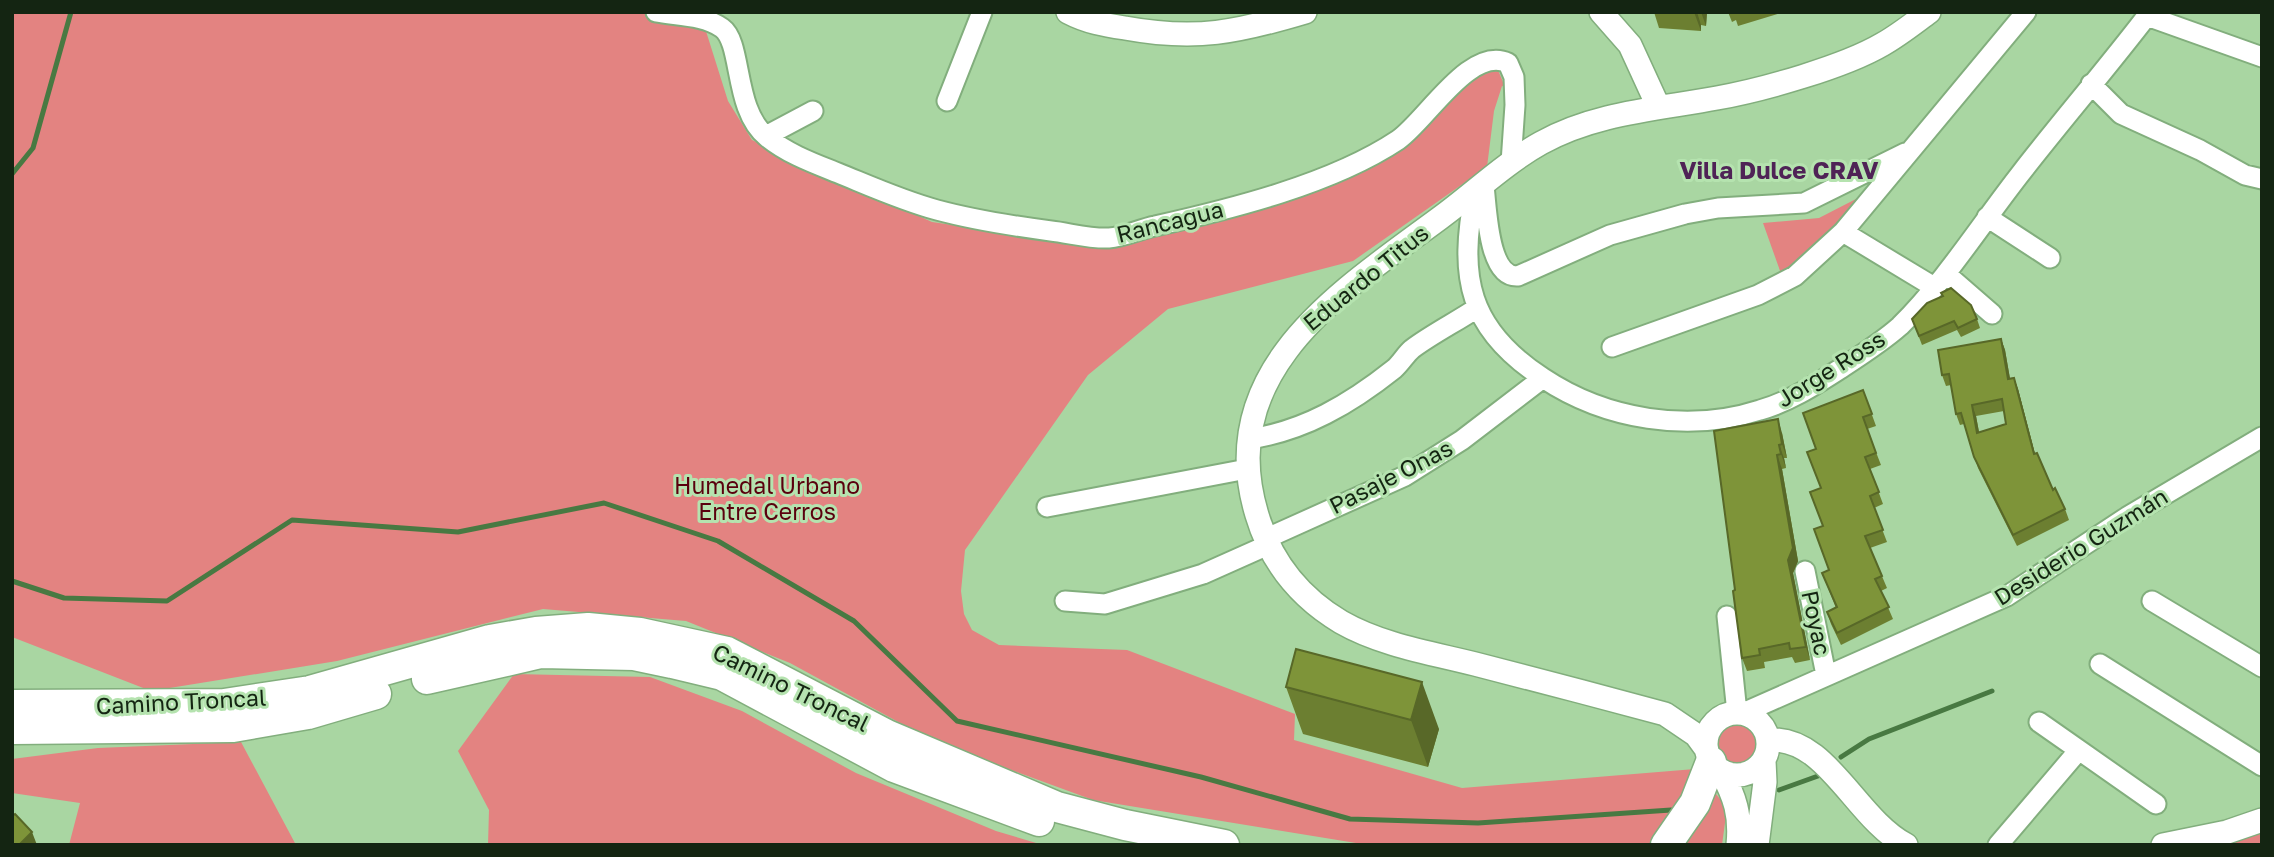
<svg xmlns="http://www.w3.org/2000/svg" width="2274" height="857" viewBox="0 0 2274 857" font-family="'Golos Text',sans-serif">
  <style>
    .green { fill: #e38381 }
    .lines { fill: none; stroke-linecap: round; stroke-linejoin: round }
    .stream { stroke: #487942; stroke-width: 5 }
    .minor-casing { stroke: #82ae7d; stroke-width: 23 }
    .tertiary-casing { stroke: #82ae7d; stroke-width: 26 }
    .primary-casing { stroke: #82ae7d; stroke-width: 33 }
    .minor { stroke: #fff; stroke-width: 19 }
    .tertiary { stroke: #fff; stroke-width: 23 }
    .primary { stroke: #fff; stroke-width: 30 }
    .wall { fill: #6c7f31; fill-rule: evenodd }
    .shaded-wall { fill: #586828 }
    .building { fill: #7e9439; stroke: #586828; stroke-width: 2; fill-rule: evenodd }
    .labels { text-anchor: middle; stroke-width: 6; stroke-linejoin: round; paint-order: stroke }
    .street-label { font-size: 23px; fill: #142512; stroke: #b5e3af }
    .park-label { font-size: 23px; fill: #5a000e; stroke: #b5e3af }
    .neighbourhood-label { font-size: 24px; font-weight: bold; fill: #4f2356; stroke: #b5e3af }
  </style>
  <rect width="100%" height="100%" fill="#a9d6a2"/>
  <path class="green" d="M 12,12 L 638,12 L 705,28 L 728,101 L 752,140 L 932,222 L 1105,247 L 1400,143 L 1459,85 L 1488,67 L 1498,70 L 1505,87 L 1502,86 L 1494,111 L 1487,167 L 1353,261 L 1168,309 L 1088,375 L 965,550 L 961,591 L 964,614 L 972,630 L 999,645 L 1127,650 L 1295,714 L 1294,740 L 1462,788 L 1695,769 L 1667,827 L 1648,845 L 1356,843 L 1093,800 L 935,742 L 790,663 L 686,621 L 543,609 L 337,661 L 151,691 L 12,637 Z
    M 1889,182 L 1784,282 L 1763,223 L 1819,218 Z
    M 514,674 L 650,677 L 742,711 L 856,773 L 996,831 L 1043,845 L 488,845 L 489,810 L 458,751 Z
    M1717 743a20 20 0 1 1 40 0a20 20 0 1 1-40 0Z
    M 241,742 L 296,845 L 69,845 L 80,803 L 12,793 L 12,759 L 98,748 Z
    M 1709,785 L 1727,808 L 1722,845 L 1673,845 Z
    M 2262,828 L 2262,845 L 2207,845 Z"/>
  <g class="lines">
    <path class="stream" d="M 12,174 L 33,148 L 71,12
      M 12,581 L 64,598 L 167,601 L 292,520 L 458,532 L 604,503 L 718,541 L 854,621 L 957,721 L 1201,777 L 1350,819 L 1478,823 L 1671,810
      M 1841,757 L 1869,739 L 1992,691
      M 1779,790 L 1818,776"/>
    <g class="minor-casing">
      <path id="minor" d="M 656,12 C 677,16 704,15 722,28 C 743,43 733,110 767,137 C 788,154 813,163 838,173 C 870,186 903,201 937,210 C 974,220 1013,226 1051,231 C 1069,233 1090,239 1109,238 C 1124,237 1140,229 1155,226 C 1231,209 1332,184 1398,140 C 1426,121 1470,45 1508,63 L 1514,77 L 1515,105 L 1511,163
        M 2147,16 L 2262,57
        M 2091,84 L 2121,114 L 2200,150 L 2245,175 L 2262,179
        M 947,101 L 982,12
        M 766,136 L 813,111
        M 1484,186 C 1487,209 1488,278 1518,276 L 1610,235 L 1685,214 L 1718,208 L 1804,203 L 1905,153
        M 1475,192 C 1458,277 1468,329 1543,378 C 1606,420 1689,433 1760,410 C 1789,402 1815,385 1840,369 C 1860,356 1882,342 1900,326 C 1946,280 1981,224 2021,173 C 2063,119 2108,67 2150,12
        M 1987,217 L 2050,258
        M 1843,232 L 1934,287
        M 1946,274 L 1992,314
        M 1612,347 L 1758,295 L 1795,276 L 1843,232 L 2026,12
        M 1249,439 C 1304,431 1350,404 1394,369 C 1401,363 1405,355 1412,349 C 1432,334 1456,322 1477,308
        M 1047,507 L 1247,469
        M 1265,539 L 1405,476 L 1462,440 L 1543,378
        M 1805,571 L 1826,675
        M 1065,601 L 1105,604 L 1203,574 L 1268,545
        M 2152,601 L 2262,667
        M 1727,616 L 1737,713
        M 2100,664 L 2262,766
        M 1743,713 L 2007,596 L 2127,517 L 2262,437
        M 2039,722 L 2079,750
        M 1998,845 L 2079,750 L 2156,804"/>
    </g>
    <g class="tertiary-casing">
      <path id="tertiary" d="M 1068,12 C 1087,22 1105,25 1125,28 C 1196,41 1238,32 1305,12
        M 1601,12 L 1630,45 L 1658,106
        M1706 744a31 31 0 1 1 62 0a31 31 0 1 1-62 0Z
        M 1769,740 C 1827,736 1855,818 1906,845
        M 1707,750 L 1696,735 L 1665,714 C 1602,697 1538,680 1475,664 C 1431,653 1381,645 1341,622 C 1299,597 1271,562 1257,515 C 1213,371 1340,292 1440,218 C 1473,194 1505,163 1541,143 C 1594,113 1658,109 1717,98 C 1762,90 1844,67 1883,44 C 1899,35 1914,23 1929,12
        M 1721,771 C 1735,797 1741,815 1738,845
        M 1757,845 L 1765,782 L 1764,761
        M 2163,845 L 2227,832 L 2262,820"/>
    </g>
    <g class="primary-casing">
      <path id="primary" d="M 427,679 L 541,653 L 634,655 L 672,663 L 722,675 L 894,767 L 1039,821
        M 12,705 L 224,704 L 310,691 L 490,640 L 536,632 L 588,628 L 640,633 L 727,652 L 887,735 L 1057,807 L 1125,825 L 1224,845
        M 12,729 L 233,727 L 308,714 L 376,694
        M 1666,845 L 1695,803 L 1711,762"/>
    </g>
    <use href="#minor" class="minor"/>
    <use href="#tertiary" class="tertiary"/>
    <use href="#primary" class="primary"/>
  </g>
  <path class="wall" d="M 1654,12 L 1707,12 L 1706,26 L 1701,25 L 1701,31 L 1659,28 Z
    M 1728,12 L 1784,12 L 1738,26 L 1736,20 L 1732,22 Z
    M 1912,319 L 1977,319 L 1980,328 L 1961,337 L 1957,330 L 1922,345 Z
    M 2001,339 L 2005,350 L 2010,379 L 2014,378 L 2018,389 L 2035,454 L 2053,490 L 2065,509 L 2069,520 L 2017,546 L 1978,468 L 1964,424 L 1960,425 L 1956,414 L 1951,385 L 1946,386 L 1942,375 ZM 2004,411 L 2006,424 L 1979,432 L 1976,416 Z
    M 1863,390 L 1876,426 L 1867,429 L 1881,465 L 1870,469 L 1883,504 L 1874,508 L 1887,542 L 1870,548 L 1887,588 L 1881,591 L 1893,619 L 1841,645 L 1831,624 L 1827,612 L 1836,608 L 1822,573 L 1829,570 L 1823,526 L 1821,488 L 1816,449 Z
    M 1782,433 L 1787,458 L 1784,458 L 1786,468 L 1782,469 L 1798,561 L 1793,573 L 1810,660 L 1795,663 L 1792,657 L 1764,662 L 1765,668 L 1747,671 L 1742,658 L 1735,590 Z
    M 1296,649 L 1439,729 L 1428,767 L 1303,734 L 1286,687 Z"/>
  <path class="shaded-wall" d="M 1694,12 L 1697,12 L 1701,25 L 1701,31 Z
    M 1701,12 L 1707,12 L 1706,26 Z
    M 2001,339 L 2005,350 L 2012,390 L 2008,379 Z
    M 2014,378 L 2018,389 L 2038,465 L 2034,454 Z
    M 1972,405 L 1976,416 L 1981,443 L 1977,433 Z
    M 1778,419 L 1782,433 L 1787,458 L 1782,444 Z
    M 1779,445 L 1784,458 L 1786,468 L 1781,454 Z
    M 1777,455 L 1782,469 L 1798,561 L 1793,573 L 1810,660 L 1806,647 L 1788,560 Z
    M 1422,682 L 1439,729 L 1428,767 L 1411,720 Z
    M 32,832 L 37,845 L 19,845 Z"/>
  <path class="building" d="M 1951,288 L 1971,305 L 1977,319 L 1958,328 L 1954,321 L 1919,336 L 1912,319 L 1927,303 L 1943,296 L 1941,293 Z
    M 2001,339 L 2008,379 L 2014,378 L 2034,454 L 2037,453 L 2053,490 L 2055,488 L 2065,509 L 2013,535 L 1974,457 L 1961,413 L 1956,414 L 1949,374 L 1942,375 L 1938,350 ZM 2002,399 L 2006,424 L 1977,433 L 1972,405 Z
    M 1863,390 L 1872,414 L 1863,417 L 1876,453 L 1865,457 L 1879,492 L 1870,496 L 1883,530 L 1865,536 L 1882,576 L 1875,579 L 1889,607 L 1837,633 L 1827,612 L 1837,607 L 1822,573 L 1829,570 L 1814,529 L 1823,526 L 1810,492 L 1821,488 L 1807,452 L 1816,449 L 1803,413 Z
    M 1778,419 L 1782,444 L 1779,445 L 1781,454 L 1777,455 L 1793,548 L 1788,560 L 1806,647 L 1790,649 L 1789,643 L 1759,649 L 1760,655 L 1742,658 L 1733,591 L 1735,590 L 1714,431 Z
    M 1296,649 L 1422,682 L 1411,720 L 1286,687 Z
    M 15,814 L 32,832 L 19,845 L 12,845 L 12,816 Z"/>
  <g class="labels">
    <g class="street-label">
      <text transform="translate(1170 222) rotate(-14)" y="8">Rancagua</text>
      <text transform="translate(1366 278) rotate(-39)" y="8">Eduardo Titus</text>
      <text transform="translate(1831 369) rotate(-32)" y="8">Jorge Ross</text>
      <text transform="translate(1391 477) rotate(-27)" y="8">Pasaje Onas</text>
      <text transform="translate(2081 547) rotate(-32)" y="8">Desiderio Guzmán</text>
      <text transform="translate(1816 623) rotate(78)" y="8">Poyac</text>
      <text transform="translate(791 688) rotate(26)" y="8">Camino Troncal</text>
      <text transform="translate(181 702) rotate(-3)" y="8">Camino Troncal</text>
    </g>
    <g class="park-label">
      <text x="767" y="494">Humedal Urbano<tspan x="767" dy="26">Entre Cerros</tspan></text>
    </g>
    <g class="neighbourhood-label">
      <text x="1779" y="179">Villa Dulce CRAV</text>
    </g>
  </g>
  <rect width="2274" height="857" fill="none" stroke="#142512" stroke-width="28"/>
</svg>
